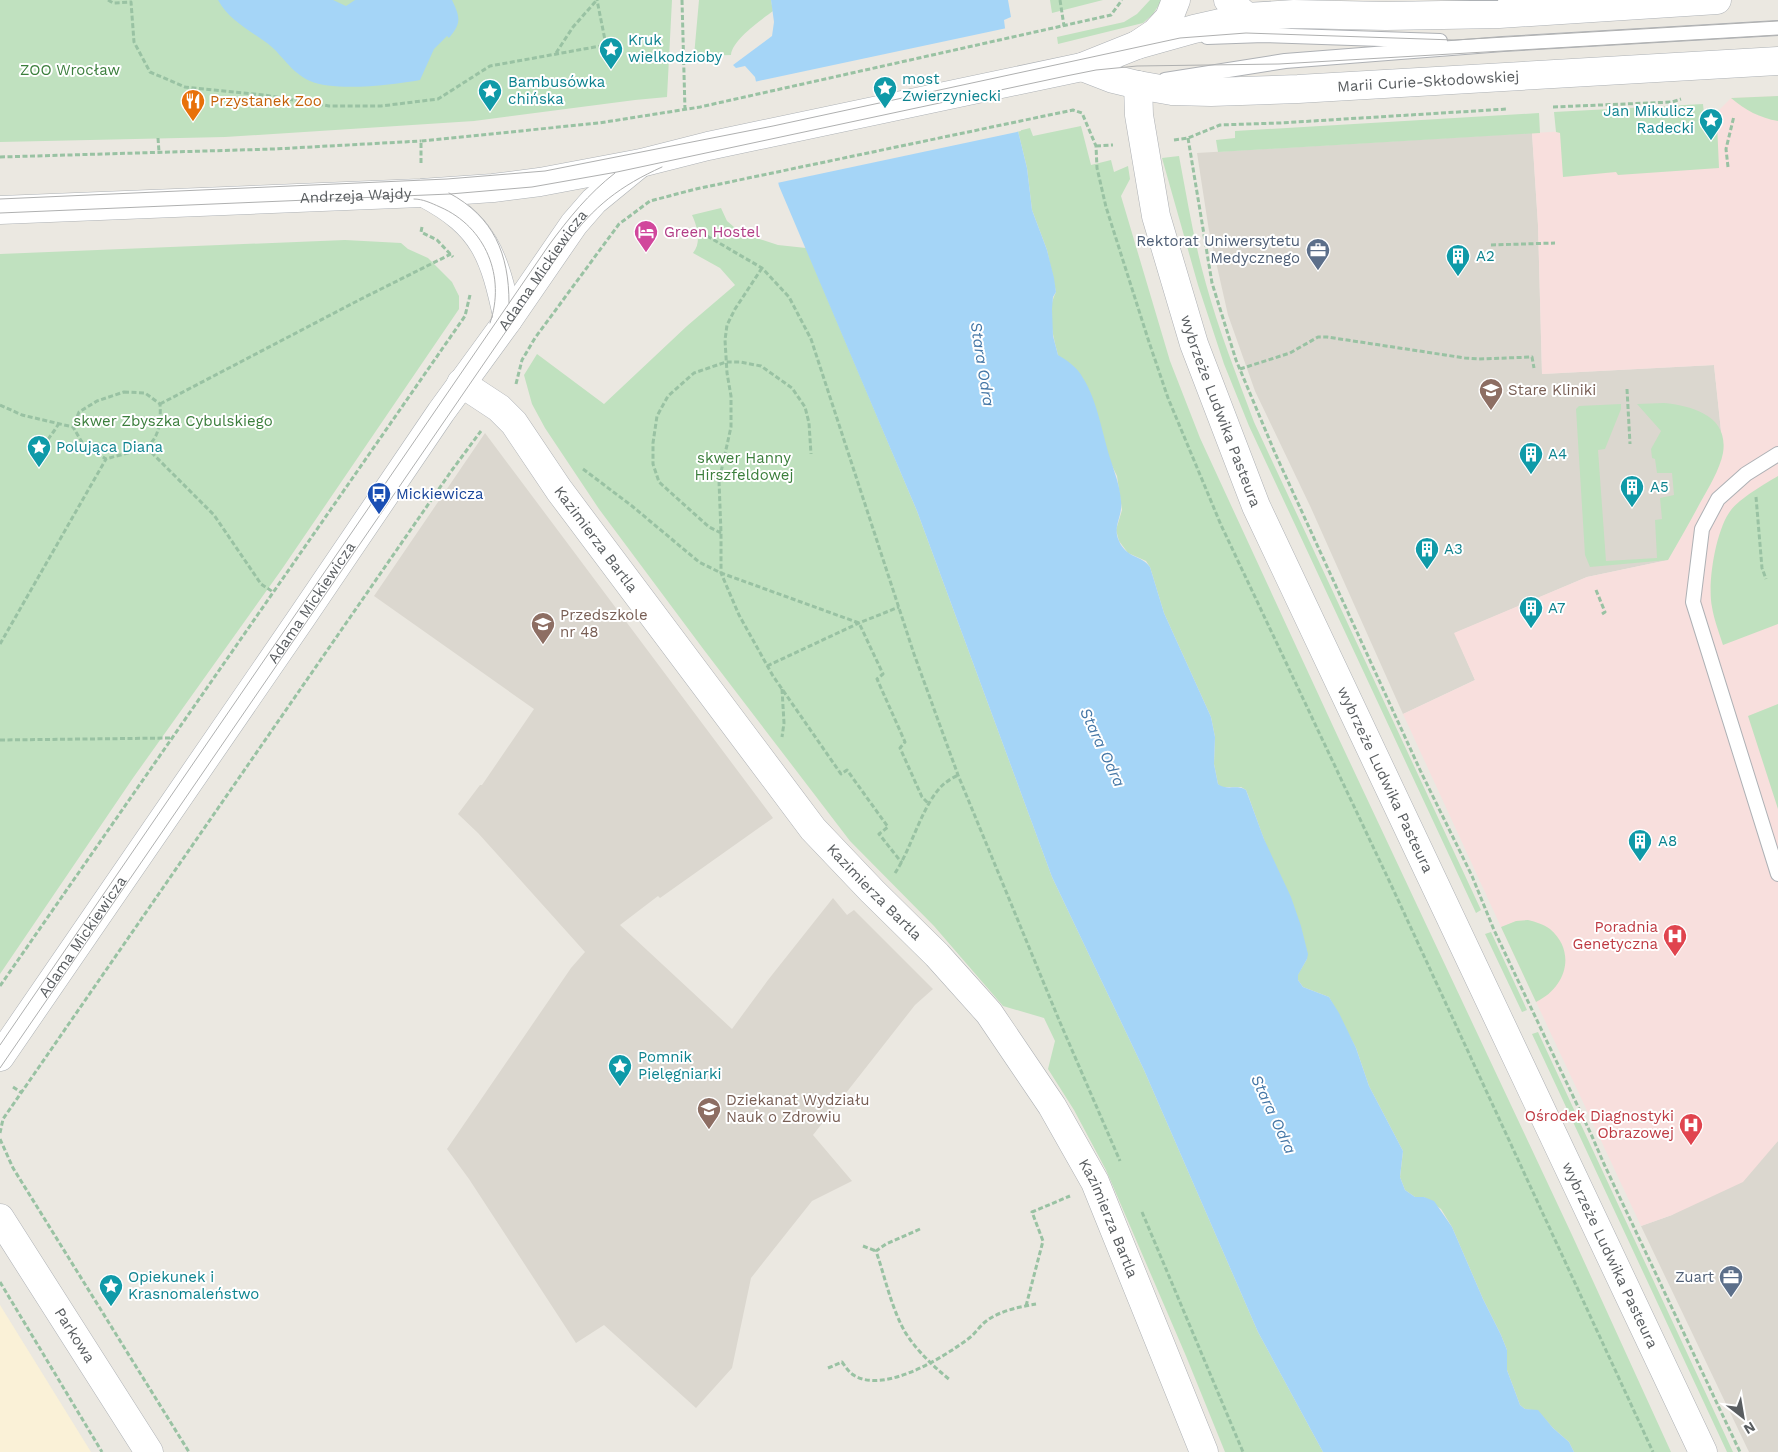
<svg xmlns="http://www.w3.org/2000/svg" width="1778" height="1452" viewBox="0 0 1778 1452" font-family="'Work Sans',sans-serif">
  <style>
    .commercial { fill: #faf1d7 }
    .education { fill: #dbd7cf }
    .medical { fill: #f8dfdd }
    .green { fill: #c0e1bf }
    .water { fill: #a5d5f7 }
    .pier { fill: #ebe8e1 }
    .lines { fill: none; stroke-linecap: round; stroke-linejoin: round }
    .service-casing { stroke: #aeb1b5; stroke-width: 16 }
    .minor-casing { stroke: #aeb1b5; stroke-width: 29 }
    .secondary-casing { stroke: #adb1b5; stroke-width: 29 }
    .path { stroke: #99c2a3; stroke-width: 3; stroke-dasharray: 5 2.5; stroke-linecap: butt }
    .service { stroke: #fff; stroke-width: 14 }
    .minor { stroke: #fff; stroke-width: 28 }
    .secondary { stroke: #fff; stroke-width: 28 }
    .tram { stroke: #afb0b0; stroke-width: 1 }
    .labels { text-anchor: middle; stroke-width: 4; stroke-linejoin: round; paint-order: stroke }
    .culture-label { font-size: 15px; fill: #0d838f; stroke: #fff; text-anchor: start }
    .park-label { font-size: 15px; fill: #3b7e3c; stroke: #fff }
    .street-label { font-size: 15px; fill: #595d60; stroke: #fff }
    .food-label { font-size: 15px; fill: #c56008; stroke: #fff; text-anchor: start }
    .hotel-label { font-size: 15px; fill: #b23c85; stroke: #fff; text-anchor: start }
    .service-label { font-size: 15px; fill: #4e5e75; stroke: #fff; text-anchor: end }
    .education-label { font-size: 15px; fill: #785e54; stroke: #fff; text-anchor: start }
    .transit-label { font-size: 15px; fill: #164399; stroke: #fff; text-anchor: start }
    .health-label { font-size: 15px; fill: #be3a42; stroke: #fff; text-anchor: end }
    .water-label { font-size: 16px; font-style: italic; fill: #4577a6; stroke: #fff }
  </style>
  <rect width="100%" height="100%" fill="#ebe8e1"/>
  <path class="commercial" d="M 0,1305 L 91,1452 L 0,1452 Z"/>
  <path class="education" d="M 1532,133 L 1538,225 L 1542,374 L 1714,365 L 1721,431 L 1723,441 L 1668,560 L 1587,577 L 1455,633 L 1475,680 L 1403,714 L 1311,508 L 1255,391 L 1228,315 L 1209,231 L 1197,153 Z
    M 485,433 L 773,818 L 660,898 L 658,896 L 620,925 L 732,1029 L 768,980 L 833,898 L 847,915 L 854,910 L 933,989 L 915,1005 L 813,1135 L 852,1181 L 812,1201 L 751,1278 L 732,1368 L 696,1408 L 604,1325 L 576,1343 L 469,1179 L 447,1149 L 571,968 L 585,952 L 478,833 L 458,814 L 480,785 L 482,785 L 534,709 L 374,596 Z
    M 1778,1141 L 1778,1452 L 1749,1452 L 1641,1226 L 1672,1215 Z"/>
  <path class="medical" d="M 1778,96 L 1778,1141 L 1743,1182 L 1672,1215 L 1641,1226 L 1501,927 L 1403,714 L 1475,680 L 1454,633 L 1587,577 L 1668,560 L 1710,485 L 1723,454 L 1723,441 L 1721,431 L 1714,365 L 1542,374 L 1538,225 L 1532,133 L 1705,124 L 1731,98 Z"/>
  <path class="green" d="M 0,0 L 672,0 L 667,97 L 635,100 L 474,121 L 225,137 L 0,142 Z
    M 699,0 L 771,0 L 773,11 C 761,20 732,40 731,55 L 694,56 Z
    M 1050,0 L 1103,0 L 1052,13 Z
    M 1150,0 L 1162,0 L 1153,14 L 1143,23 L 1058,44 L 1057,37 L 1124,22 L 1137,14 Z
    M 1778,96 L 1778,121 C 1760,118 1745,110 1731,98 Z
    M 1703,104 L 1705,124 L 1717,123 L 1719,168 L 1618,175 L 1616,172 L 1563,177 L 1560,133 L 1556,132 L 1554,112 Z
    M 1539,113 L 1540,133 L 1218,152 L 1216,140 L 1235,138 L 1235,131 Z
    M 1081,126 L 1091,165 L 1111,160 L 1114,172 L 1128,166 L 1130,179 L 1121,196 L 1170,361 L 1200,438 L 1338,737 L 1572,1235 L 1671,1452 L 1574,1452 L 1569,1442 L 1553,1428 L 1538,1411 L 1525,1409 L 1520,1405 L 1507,1370 L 1507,1350 L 1501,1335 L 1483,1299 L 1452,1227 L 1441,1209 L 1424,1197 L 1415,1197 L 1405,1190 L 1400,1177 L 1403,1151 L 1369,1086 L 1356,1048 L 1329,997 L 1303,987 L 1298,980 L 1297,976 L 1307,959 L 1248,795 L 1246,790 L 1241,787 L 1221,787 L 1218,784 L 1214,764 L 1215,737 L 1211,717 L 1164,613 L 1150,567 L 1146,561 L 1128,553 L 1119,541 L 1116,530 L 1122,510 L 1117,476 L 1058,355 C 1053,336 1046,310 1056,292 L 1047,250 L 1032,210 L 1027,168 L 1018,131 L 1030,128 L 1033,136 Z
    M 1179,156 C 1187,198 1194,242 1206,284 C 1219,331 1237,376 1254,422 L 1481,910 L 1476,913 L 1249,426 L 1224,364 L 1198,285 L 1162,158 Z
    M 721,208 L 727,221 L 741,233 L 778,245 L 806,248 L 917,511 L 1052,877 L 1144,1070 L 1258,1332 L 1323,1452 L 1225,1452 L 1186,1356 L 1106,1170 L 1074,1110 L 1048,1069 L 1055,1041 L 1044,1018 L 1003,1006 L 934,926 L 850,841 L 704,650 L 599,509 L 545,428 L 532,404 L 524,375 L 537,354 L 604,404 L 687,326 L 735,285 L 720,268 L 693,253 C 702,242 697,226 692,215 Z
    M 345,240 L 401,243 L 408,249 L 428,258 L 452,282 L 459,296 L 459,309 L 282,569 L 133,778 L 0,974 L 0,254 Z
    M 1664,403 C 1693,406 1729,416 1723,453 C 1720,469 1708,489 1700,503 C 1690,522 1679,541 1668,560 L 1590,567 L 1585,555 L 1576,409 L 1579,406 L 1621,404 L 1621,409 L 1605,449 L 1598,450 L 1606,561 L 1657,558 L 1655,520 L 1662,519 L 1660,498 L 1674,495 L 1672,473 L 1657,473 L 1655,459 L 1652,458 L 1651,449 L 1661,431 L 1637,404 Z
    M 1778,476 L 1778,624 L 1723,645 C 1719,632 1714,620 1712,607 C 1707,583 1716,529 1731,510 C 1739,499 1766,483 1778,476 Z
    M 1778,704 L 1778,809 L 1748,716 Z
    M 1528,920 C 1536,922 1543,924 1550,929 C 1577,952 1566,988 1536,1002 L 1501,927 L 1516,921 Z
    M 1491,932 L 1527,1010 L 1522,1012 L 1485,934 Z
    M 1538,1032 L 1733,1452 L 1727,1452 L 1532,1034 Z"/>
  <path class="water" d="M 218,0 L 333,0 L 346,6 L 355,0 L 452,0 C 460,17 462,23 449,38 L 447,36 L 434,49 L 420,80 C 393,85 335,92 310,81 C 290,72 282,54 267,43 C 249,30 229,20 218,0 Z
    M 771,0 L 1008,0 L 1011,17 L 1004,20 L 1018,131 L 1027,168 L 1032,210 L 1047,250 L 1054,278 L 1056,292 L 1053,297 L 1052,309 L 1053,336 L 1058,355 C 1068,361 1077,367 1083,378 C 1098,402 1102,434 1111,461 C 1115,474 1120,486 1121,501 C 1123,517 1112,526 1119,541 C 1127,559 1142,555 1150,567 L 1164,613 L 1211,717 L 1215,737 L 1214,764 L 1218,784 C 1226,791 1237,784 1246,790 L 1264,839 L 1291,897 L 1301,926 L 1308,954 L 1307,959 L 1298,975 L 1298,980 L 1303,987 L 1329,997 L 1339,1013 L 1356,1048 L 1369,1086 L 1403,1151 L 1400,1177 L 1405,1190 L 1415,1197 L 1424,1197 L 1434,1201 L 1452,1227 L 1483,1299 L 1501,1335 L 1507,1350 L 1507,1370 L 1520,1405 L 1525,1409 L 1538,1410 L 1553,1428 L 1569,1442 L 1574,1452 L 1323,1452 L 1258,1332 L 1144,1070 L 1052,877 L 917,511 L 779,186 L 755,77 L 745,66 L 736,68 L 733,65 L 772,36 L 774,22 Z"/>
  <path class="pier" d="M 1007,28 L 1021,131 L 777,183 L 754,82 Z"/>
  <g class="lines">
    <g class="service-casing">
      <path id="service" d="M 1207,37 L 1264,35 L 1440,41
        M 1165,80 L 1285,61 L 1503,44 L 1778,28
        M 1778,454 L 1746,474 L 1718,499 L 1702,529 L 1693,602 L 1778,874"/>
    </g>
    <g class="minor-casing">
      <g id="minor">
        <path d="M 1228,0 L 1247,17"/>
        <path d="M 1137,45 L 1155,33 L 1169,18 L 1176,0"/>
        <path id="s1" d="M 1138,85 L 1139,115 L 1156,216 L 1194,344 L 1256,506 L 1703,1452"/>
        <path id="s2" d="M 461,383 L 499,408 L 514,423 L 559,490 L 813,829 L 872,891 L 937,955 L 989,1013 L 1052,1106 L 1095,1182 L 1204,1452"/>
        <path id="s3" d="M 0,1218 L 149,1452"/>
      </g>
    </g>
    <g class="secondary-casing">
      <g id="secondary">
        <path id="s4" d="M 1082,67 L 1113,79 L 1138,85 L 1172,91 L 1211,92 L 1298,89 L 1778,61"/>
        <path d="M 424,193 C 485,225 494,255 508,320"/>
        <path id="s5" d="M 0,210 L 421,193 L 493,188 L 540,182 L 641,163 L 708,146 L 1082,67 L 1137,45 L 1194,29 L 1247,17 L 1294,14 L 1386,16 L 1499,14 L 1717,0"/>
        <path id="s6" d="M 0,1057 L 302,617 L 441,412 L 508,320 L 574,224 L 594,201 L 638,165"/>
      </g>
    </g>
    <path class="path" d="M 108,0 L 113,3 L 131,2 L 134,42 L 150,72 L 185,87 L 264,95 L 329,106 L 381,106 L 438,99 L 490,66 L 606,45 L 597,0
      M 682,0 L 685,110
      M 1060,0 L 1064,26
      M 556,53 L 573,27 L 596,1
      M 1553,107 L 1672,102 L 1681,99
      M 158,138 L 159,152
      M 1188,138 L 1212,283 L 1236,360 L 1275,453 L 1421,772 L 1472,876 L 1494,930 L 1591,1134 L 1604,1164 L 1740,1452
      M 1174,140 L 1188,138 L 1220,125 L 1280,123 L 1507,109
      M 1096,146 L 1113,145
      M 0,157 L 274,149 L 421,141
      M 421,163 L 421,141 L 599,123 L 700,107 L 1111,15 L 1122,0
      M 1728,167 L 1726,149 L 1734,116
      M 422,227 L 421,232 L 437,240 L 453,257
      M 707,236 L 762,268 L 789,297 L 811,339 L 914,654 L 958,775 L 1059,1020 L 1120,1161
      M 1491,245 L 1555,243
      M 762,268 L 735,309 L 727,325 L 725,340 L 727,373 L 731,396 L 731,427 L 719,481 L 721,533 L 721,573 L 739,615 L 773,676 L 841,774 L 847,770 L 888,827 L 879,834 L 902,863
      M 1240,369 L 1290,353 L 1318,337 L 1327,337 L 1465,358 L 1479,359 L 1532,357 L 1534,368
      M 516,384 L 522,360 L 535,338 L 619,224 L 650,201 L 696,189 L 1073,110 L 1082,113 L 1096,146 L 1097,168 L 1106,207 L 1148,339 L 1168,398 L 1221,525 L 1393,889 L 1653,1452
      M 1627,389 L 1630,444
      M 124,392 L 145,393 L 160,404 C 161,418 160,440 145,447 C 133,453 118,455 106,459 L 83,444 L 73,427 L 79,412 L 97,401 Z
      M 160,404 L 361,299 L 451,254
      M 0,405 L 22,415 L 73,427
      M 146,447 L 214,515 L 261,584 L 273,592
      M 39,460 C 41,445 52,436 59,423
      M 583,469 L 632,506 L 699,562 L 721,573 L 859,623 L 883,674 L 877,679 L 905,742 L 900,748 L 922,797 L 929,804
      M 1756,497 L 1762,568 L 1766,579
      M 721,533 L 709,527 L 659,482 L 653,464 L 653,443 L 657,416 L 668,396 L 694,373 L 726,362 L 740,362 L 761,366 L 792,388 L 805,407 L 809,423 L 811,454
      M 1596,590 L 1605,612 L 1602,614
      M 0,644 L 106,459
      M 767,666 L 859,623 L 899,607
      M 782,689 L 784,723 L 782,737
      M 0,740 L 171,738
      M 895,873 C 912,848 923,801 945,783 C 949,780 954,777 958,775
      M 0,986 L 465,316 L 470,295
      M 13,1087 L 22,1093
      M 0,1133 L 3,1119 L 452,470 L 481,431
      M 0,1139 L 13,1168 L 189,1452
      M 1142,1212 L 1243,1452
      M 920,1229 L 886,1244 L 876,1251 C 885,1277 891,1307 905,1332 C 917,1351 933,1366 950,1380
      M 863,1246 L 876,1251
      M 0,1282 L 102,1452
      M 1026,1306 L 1043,1241 L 1032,1212 L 1070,1196
      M 828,1368 L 842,1362 C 845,1366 848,1371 852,1374 C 882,1396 944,1357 968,1339 C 975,1334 979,1327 985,1322 C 999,1311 1018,1307 1036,1304"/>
    <use href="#service" class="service"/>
    <use href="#minor" class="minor"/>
    <use href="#secondary" class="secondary"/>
    <path class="tram" d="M 449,193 C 494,217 509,254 509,303
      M 0,199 L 447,179 L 545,171 L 773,126 L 1180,38 L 1246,33 L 1454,40 L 1778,21
      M 414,199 C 423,199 431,203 440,207 C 486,227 506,277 490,323
      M 0,213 L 450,194 L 532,187 L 617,172 L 1066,76 L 1096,70 L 1137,66 L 1279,64 L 1778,35
      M 0,1045 L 549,245 C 569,218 588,194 615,173
      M 0,1068 L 566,244 C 594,206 620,186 662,167"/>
  </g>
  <defs>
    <g id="sight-pin" transform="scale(1.25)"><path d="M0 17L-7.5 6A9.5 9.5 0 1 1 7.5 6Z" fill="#0f9aa8" stroke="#fff"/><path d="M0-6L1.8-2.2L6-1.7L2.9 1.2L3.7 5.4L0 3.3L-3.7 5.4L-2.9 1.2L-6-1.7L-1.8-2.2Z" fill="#fff"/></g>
    <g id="restaurant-pin" transform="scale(1.25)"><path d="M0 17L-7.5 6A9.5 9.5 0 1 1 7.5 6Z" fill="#e8710a" stroke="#fff"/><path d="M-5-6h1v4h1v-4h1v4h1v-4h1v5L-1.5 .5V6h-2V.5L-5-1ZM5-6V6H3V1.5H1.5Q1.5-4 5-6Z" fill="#fff"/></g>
    <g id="hotel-pin" transform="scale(1.25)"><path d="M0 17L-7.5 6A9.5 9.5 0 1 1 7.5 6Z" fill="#d1479c" stroke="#fff"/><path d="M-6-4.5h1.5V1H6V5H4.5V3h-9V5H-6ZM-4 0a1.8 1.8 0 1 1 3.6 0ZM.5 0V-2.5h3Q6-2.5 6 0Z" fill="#fff"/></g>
    <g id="office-pin" transform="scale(1.25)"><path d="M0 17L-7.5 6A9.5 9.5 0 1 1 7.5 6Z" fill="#5c6f8a" stroke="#fff"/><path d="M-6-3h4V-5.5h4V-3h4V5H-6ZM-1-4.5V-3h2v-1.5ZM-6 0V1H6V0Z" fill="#fff"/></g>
    <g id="building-pin" transform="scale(1.25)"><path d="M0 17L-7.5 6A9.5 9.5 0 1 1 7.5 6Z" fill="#0f9aa8" stroke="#fff"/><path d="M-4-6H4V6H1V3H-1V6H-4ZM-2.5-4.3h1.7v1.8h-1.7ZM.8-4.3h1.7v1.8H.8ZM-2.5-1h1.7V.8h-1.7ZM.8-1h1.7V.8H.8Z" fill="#fff"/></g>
    <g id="university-pin" transform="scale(1.25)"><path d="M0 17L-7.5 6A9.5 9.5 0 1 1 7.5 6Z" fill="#8d6e63" stroke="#fff"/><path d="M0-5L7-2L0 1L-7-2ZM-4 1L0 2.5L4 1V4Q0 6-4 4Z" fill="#fff"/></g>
    <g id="bus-pin" transform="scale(1.25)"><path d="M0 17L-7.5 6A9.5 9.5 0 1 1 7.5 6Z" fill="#1a4fb4" stroke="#fff"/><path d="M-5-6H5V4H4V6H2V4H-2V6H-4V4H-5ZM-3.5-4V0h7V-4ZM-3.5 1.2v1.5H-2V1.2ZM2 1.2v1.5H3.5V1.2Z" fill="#fff"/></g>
    <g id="school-pin" transform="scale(1.25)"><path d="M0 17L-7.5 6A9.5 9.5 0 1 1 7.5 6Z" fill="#8d6e63" stroke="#fff"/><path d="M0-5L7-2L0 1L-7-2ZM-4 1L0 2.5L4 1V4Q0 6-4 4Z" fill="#fff"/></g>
    <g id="hospital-pin" transform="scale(1.25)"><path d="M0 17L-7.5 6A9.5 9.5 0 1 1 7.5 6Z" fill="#e0444e" stroke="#fff"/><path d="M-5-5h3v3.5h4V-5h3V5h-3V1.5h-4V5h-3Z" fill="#fff"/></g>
  </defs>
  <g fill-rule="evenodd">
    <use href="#sight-pin" x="611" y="49"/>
    <use href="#sight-pin" x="885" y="88"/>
    <use href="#sight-pin" x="490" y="91"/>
    <use href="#restaurant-pin" x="193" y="101"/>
    <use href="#sight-pin" x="1711" y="120"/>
    <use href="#hotel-pin" x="646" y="232"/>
    <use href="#office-pin" x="1318" y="250"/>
    <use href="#building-pin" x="1458" y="256"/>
    <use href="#university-pin" x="1491" y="390"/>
    <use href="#sight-pin" x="39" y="447"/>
    <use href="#building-pin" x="1531" y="454"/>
    <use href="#building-pin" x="1632" y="487"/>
    <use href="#bus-pin" x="379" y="494"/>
    <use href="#building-pin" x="1427" y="549"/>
    <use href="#building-pin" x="1531" y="608"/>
    <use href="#school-pin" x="543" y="624"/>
    <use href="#building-pin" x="1640" y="841"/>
    <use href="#hospital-pin" x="1675" y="936"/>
    <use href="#sight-pin" x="620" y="1066"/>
    <use href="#university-pin" x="709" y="1109"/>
    <use href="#hospital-pin" x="1691" y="1125"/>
    <use href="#office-pin" x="1731" y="1277"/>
    <use href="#sight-pin" x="111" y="1286"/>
  </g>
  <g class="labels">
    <g class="culture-label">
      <text x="628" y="45">Kruk<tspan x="628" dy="17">wielkodzioby</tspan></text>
      <text x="902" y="84">most<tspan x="902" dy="17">Zwierzyniecki</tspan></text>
      <text x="508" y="87">Bambusówka<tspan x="508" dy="17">chińska</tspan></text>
      <text x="1694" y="116" text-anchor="end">Jan Mikulicz<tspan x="1694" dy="17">Radecki</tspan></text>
      <text x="1476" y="261">A2</text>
      <text x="56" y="452">Polująca Diana</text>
      <text x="1548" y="459">A4</text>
      <text x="1650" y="492">A5</text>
      <text x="1444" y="554">A3</text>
      <text x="1548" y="613">A7</text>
      <text x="1658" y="846">A8</text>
      <text x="638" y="1062">Pomnik<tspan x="638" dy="17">Pielęgniarki</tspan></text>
      <text x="128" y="1282">Opiekunek i<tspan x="128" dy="17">Krasnomaleństwo</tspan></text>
    </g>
    <g class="park-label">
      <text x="70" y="75">ZOO Wrocław</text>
      <text x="173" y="426">skwer Zbyszka Cybulskiego</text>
      <text x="744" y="463">skwer Hanny<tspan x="744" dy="17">Hirszfeldowej</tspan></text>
    </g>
    <g class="street-label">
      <text dy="5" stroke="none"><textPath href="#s4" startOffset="350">Marii Curie-Skłodowskiej</textPath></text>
      <text dy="5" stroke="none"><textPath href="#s5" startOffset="356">Andrzeja Wajdy</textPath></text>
      <text dy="5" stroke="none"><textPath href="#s6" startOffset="956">Adama Mickiewicza</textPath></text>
      <text dy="5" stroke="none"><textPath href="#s1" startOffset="338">wybrzeże Ludwika Pasteura</textPath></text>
      <text dy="5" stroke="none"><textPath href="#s2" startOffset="209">Kazimierza Bartla</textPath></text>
      <text dy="5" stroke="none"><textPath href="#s6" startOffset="551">Adama Mickiewicza</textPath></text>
      <text dy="5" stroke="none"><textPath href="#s1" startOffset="742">wybrzeże Ludwika Pasteura</textPath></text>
      <text dy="5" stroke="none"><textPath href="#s2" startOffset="659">Kazimierza Bartla</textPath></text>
      <text dy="5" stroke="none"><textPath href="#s6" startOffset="146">Adama Mickiewicza</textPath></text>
      <text dy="5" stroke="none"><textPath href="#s2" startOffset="1064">Kazimierza Bartla</textPath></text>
      <text dy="5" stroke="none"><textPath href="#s1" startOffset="1268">wybrzeże Ludwika Pasteura</textPath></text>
      <text dy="5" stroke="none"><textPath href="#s3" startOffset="139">Parkowa</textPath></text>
    </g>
    <g class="food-label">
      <text x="210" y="106">Przystanek Zoo</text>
    </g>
    <g class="hotel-label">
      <text x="664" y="237">Green Hostel</text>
    </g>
    <g class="service-label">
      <text x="1300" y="246">Rektorat Uniwersytetu<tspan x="1300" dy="17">Medycznego</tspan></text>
      <text x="1714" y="1282">Zuart</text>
    </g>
    <g class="education-label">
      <text x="1508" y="395">Stare Kliniki</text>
      <text x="560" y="620">Przedszkole<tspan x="560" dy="17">nr 48</tspan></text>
      <text x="726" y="1105">Dziekanat Wydziału<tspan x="726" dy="17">Nauk o Zdrowiu</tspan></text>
    </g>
    <g class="transit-label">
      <text x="396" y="499">Mickiewicza</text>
    </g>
    <g class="health-label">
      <text x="1658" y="932">Poradnia<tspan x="1658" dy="17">Genetyczna</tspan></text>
      <text x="1674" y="1121">Ośrodek Diagnostyki<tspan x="1674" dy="17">Obrazowej</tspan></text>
    </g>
    <g class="water-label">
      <text transform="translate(983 364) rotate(81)" y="6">Stara Odra</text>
      <text transform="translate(1103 747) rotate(65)" y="6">Stara Odra</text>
      <text transform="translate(1274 1114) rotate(65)" y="6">Stara Odra</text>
    </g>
  </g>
  <g transform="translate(1743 1417) rotate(149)" stroke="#ffffff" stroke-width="4" paint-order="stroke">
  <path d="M0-4L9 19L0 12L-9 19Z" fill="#595d60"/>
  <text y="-8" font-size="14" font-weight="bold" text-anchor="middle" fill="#595d60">N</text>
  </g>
</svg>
